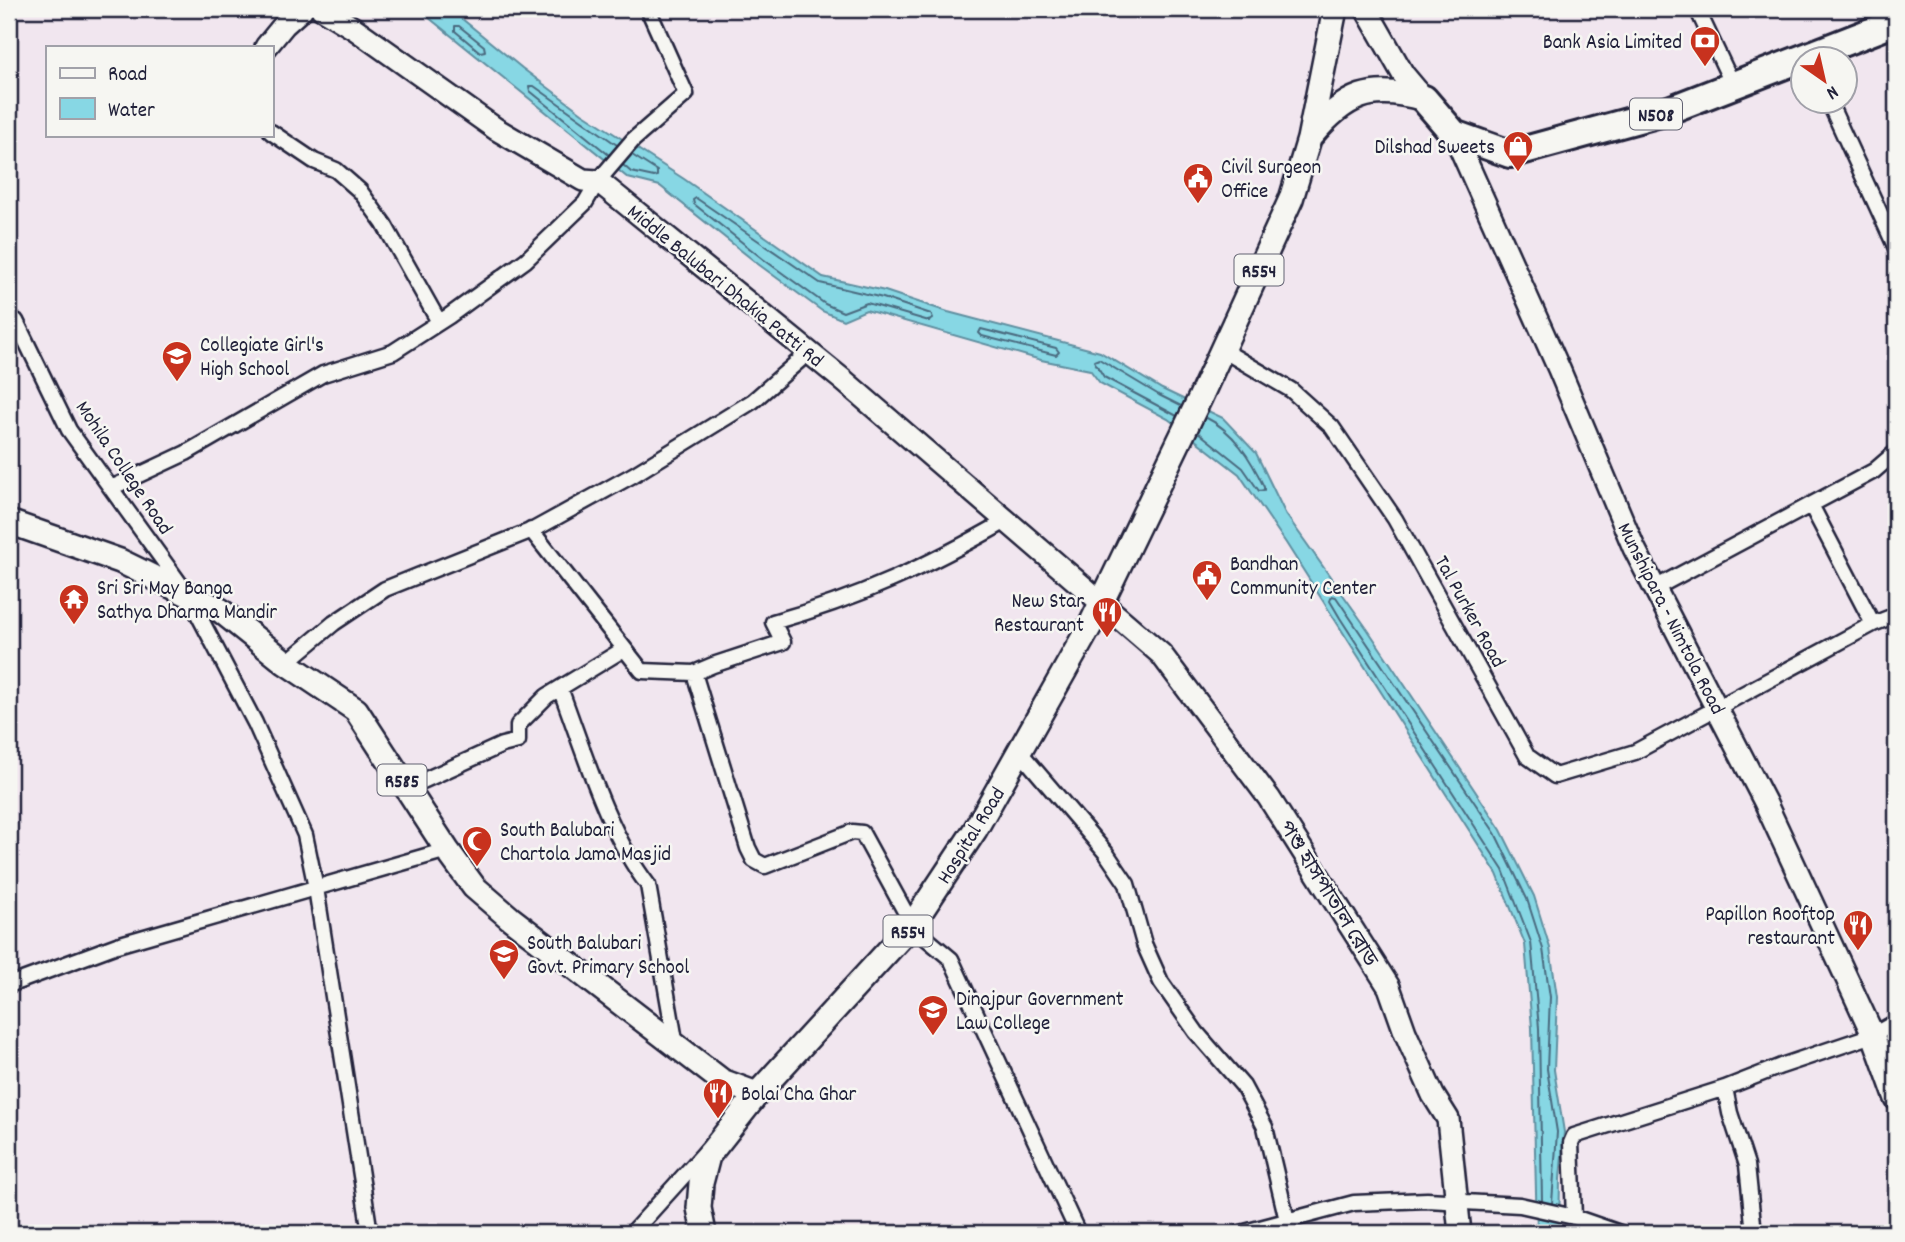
<svg xmlns="http://www.w3.org/2000/svg" width="1905" height="1242" viewBox="0 0 1905 1242" font-family="Dekko,'Noto Sans Bengali',sans-serif">
  <style>
    .water { fill: #87d7e4; stroke: #5f8fa0; stroke-width: 2 }
    .lines { fill: none; stroke-linecap: round; stroke-linejoin: round }
    .shore { stroke: #4a6a7f; stroke-width: 2 }
    .street-casing { stroke: #22223b; stroke-width: 19 }
    .secondary-casing { stroke: #22223b; stroke-width: 26 }
    .primary-casing { stroke: #22223b; stroke-width: 28 }
    .highway-casing { stroke: #22223b; stroke-width: 32 }
    .street { stroke: #f6f6f2; stroke-width: 14 }
    .secondary { stroke: #f6f6f2; stroke-width: 21 }
    .primary { stroke: #f6f6f2; stroke-width: 23 }
    .highway { stroke: #f6f6f2; stroke-width: 26 }
    .labels { text-anchor: middle; stroke-width: 5; stroke-linejoin: round; paint-order: stroke }
    .shield { fill: #f6f6f2; stroke: #626272; stroke-width: 2 }
    .shield-label { font-size: 19px; font-weight: bold; fill: #22223b }
    .poi-label { font-size: 21px; fill: #22223b; stroke: #f6f6f2; text-anchor: start }
    .street-label { font-size: 21px; fill: #22223b; stroke: #f6f6f2 }
  </style>
  <rect width="100%" height="100%" fill="#f1e6ef"/>
  <filter id="ink" filterUnits="userSpaceOnUse"><feTurbulence type="fractalNoise" baseFrequency=".0143" numOctaves="2"/><feDisplacementMap in="SourceGraphic" scale="14" xChannelSelector="R" yChannelSelector="G"/><feConvolveMatrix kernelMatrix="1 2 1 2 8 2 1 2 1" color-interpolation-filters="sRGB"/></filter>
  <g filter="url(#ink)">
    <path class="water" d="M 418,9 L 450,9 L 522,68 L 582,113 L 684,179 L 823,277 L 885,291 L 948,312 L 1100,352 L 1162,389 L 1223,418 L 1256,453 L 1285,513 L 1368,630 L 1501,830 L 1534,896 L 1550,948 L 1557,997 L 1554,1070 L 1564,1132 L 1560,1179 L 1559,1233 L 1537,1233 L 1532,1028 L 1525,944 L 1497,874 L 1286,543 L 1239,474 L 1168,419 L 1100,383 L 1090,370 L 1041,360 L 866,310 L 843,320 L 822,311 L 758,264 L 660,186 L 628,178 Z"/>
    <g class="lines">
      <path class="shore" d="M 455,26 L 459,26 L 484,46 L 485,51 L 480,52 L 455,31 Z
        M 609,155 L 530,91 L 529,86 L 534,86 L 617,145
        M 623,165 L 631,172 L 654,177 L 657,176 L 657,171 L 632,155
        M 696,198 L 820,283 L 883,298 L 931,314 L 933,319 L 929,321 L 867,303 L 843,312 L 825,304 L 763,259 L 694,204 L 693,200 Z
        M 981,329 L 1056,348 L 1059,352 L 1056,355 L 982,336 L 979,333 Z
        M 1177,416 L 1104,377 L 1094,361 L 1099,359 L 1159,395 L 1181,406
        M 1198,432 L 1243,468 L 1259,491 L 1264,490 L 1264,487 C 1251,459 1234,431 1205,417
        M 1542,1201 L 1539,1028 L 1531,942 L 1503,870 L 1340,618 L 1330,601 L 1332,596 L 1336,597 L 1495,833 L 1527,899 L 1543,949 L 1550,997 L 1547,1069 L 1557,1132 L 1552,1203"/>
      <g class="street-casing">
        <path id="street" d="M 1697,9 L 1733,85
          M 1829,102 L 1896,248
          M 271,132 L 314,161 L 336,170 L 360,191 L 384,224 L 439,322
          M 16,321 L 69,430 L 188,595 L 255,723 L 305,835 L 316,888 L 370,1233
          M 1221,349 L 1291,390 L 1332,427 L 1395,519 L 1527,756 L 1555,776 L 1635,752 L 1873,624 L 1896,615
          M 111,488 L 186,453 L 323,374 L 393,352 L 449,316 L 526,260 L 585,203 L 598,181 L 633,140 L 686,94 L 648,9
          M 1811,505 L 1873,624
          M 531,530 L 642,671 L 694,673 L 748,848 L 754,860 L 765,866 L 852,832 L 862,833 L 914,928 L 951,959 L 1078,1233
          M 1655,588 L 1874,471 L 1896,452
          M 286,663 L 334,623 L 385,589 L 535,529 L 633,475 L 753,401 L 809,352
          M 694,673 L 713,665 L 783,642 L 773,622 C 859,598 928,566 1006,521
          M 560,688 C 583,749 608,834 648,885 L 676,1046
          M 1019,751 L 1106,853 L 1127,884 L 1144,944 L 1161,982 L 1196,1032 L 1243,1086 L 1265,1127 L 1290,1233
          M 407,788 L 502,745 L 518,741 L 518,725 L 547,696 L 624,649
          M 9,985 L 117,945 L 447,850
          M 1574,1217 L 1571,1143 L 1574,1136 L 1725,1088
          M 632,1233 L 707,1150
          M 1241,1233 L 1354,1203 L 1427,1200 L 1520,1205 L 1574,1217 L 1620,1233
          M 1754,1233 L 1747,1165 L 1730,1113 L 1725,1088 L 1781,1066 L 1873,1035 L 1896,1022"/>
      </g>
      <g class="secondary-casing">
        <path id="secondary" d="M 322,9 L 355,29 L 496,129 L 583,180 L 598,181 L 843,380 L 1161,654 L 1269,798 L 1389,987 L 1405,1032 L 1433,1095 L 1448,1119 L 1460,1233
          M 1366,9 L 1403,74 L 1424,99
          M 266,47 L 284,25 L 302,9
          M 1454,134 L 1559,369 L 1634,548 L 1765,802 L 1873,1035 L 1896,1099"/>
      </g>
      <g class="primary-casing">
        <path id="primary" d="M 1311,136 C 1346,94 1371,84 1424,99
          M 9,522 L 120,561 L 220,610 L 286,663 L 356,710 L 447,850 L 474,887 L 510,918 L 722,1081 L 757,1094
          M 704,1233 L 699,1208 L 701,1183 L 708,1156 L 757,1094 L 912,925 L 975,830 L 1091,624 L 1200,398 L 1291,199 L 1309,139 L 1335,9"/>
      </g>
      <g class="highway-casing">
        <path id="highway" d="M 1424,99 L 1454,134 L 1510,154 L 1664,112 L 1896,22"/>
      </g>
      <use href="#street" class="street"/>
      <use href="#secondary" class="secondary"/>
      <use href="#primary" class="primary"/>
      <use href="#highway" class="highway"/>
    </g>
  </g>
  <defs>
    <g id="bank-pin" transform="scale(1.575)"><path d="M0 17L-7.5 6A9.5 9.5 0 1 1 7.5 6Z" fill="#c8321e" stroke="#f6f6f2"/><path d="M-6-4H6V4H-6ZM0-2.3a2.3 2.3 0 1 0 0 4.6a2.3 2.3 0 1 0 0-4.6Z" fill="#fff"/></g>
    <g id="shop-pin" transform="scale(1.575)"><path d="M0 17L-7.5 6A9.5 9.5 0 1 1 7.5 6Z" fill="#c8321e" stroke="#f6f6f2"/><path d="M-5-2.5h2.3a2.7 3.5 0 0 1 5.4 0H5L5.5 6h-11ZM-1.5-2.5h3a1.5 2.3 0 0 0-3 0Z" fill="#fff"/></g>
    <g id="civic-pin" transform="scale(1.575)"><path d="M0 17L-7.5 6A9.5 9.5 0 1 1 7.5 6Z" fill="#c8321e" stroke="#f6f6f2"/><path d="M-.6-6.5H3V-4.5H.6V-3L4-1V1h2V6H-6V1h2V-1L-.6-3ZM-1.2 2.5V6h2.4V2.5Z" fill="#fff"/></g>
    <g id="university-pin" transform="scale(1.575)"><path d="M0 17L-7.5 6A9.5 9.5 0 1 1 7.5 6Z" fill="#c8321e" stroke="#f6f6f2"/><path d="M0-5L7-2L0 1L-7-2ZM-4 1L0 2.5L4 1V4Q0 6-4 4Z" fill="#fff"/></g>
    <g id="temple-pin" transform="scale(1.575)"><path d="M0 17L-7.5 6A9.5 9.5 0 1 1 7.5 6Z" fill="#c8321e" stroke="#f6f6f2"/><path d="M0-6L5-2H3V0L6.5 2.5H4V6H1.5V3h-3V6H-4V2.5H-6.5L-3 0V-2H-5Z" fill="#fff"/></g>
    <g id="restaurant-pin" transform="scale(1.575)"><path d="M0 17L-7.5 6A9.5 9.5 0 1 1 7.5 6Z" fill="#c8321e" stroke="#f6f6f2"/><path d="M-5-6h1v4h1v-4h1v4h1v-4h1v5L-1.5 .5V6h-2V.5L-5-1ZM5-6V6H3V1.5H1.5Q1.5-4 5-6Z" fill="#fff"/></g>
    <g id="mosque-pin" transform="scale(1.575)"><path d="M0 17L-7.5 6A9.5 9.5 0 1 1 7.5 6Z" fill="#c8321e" stroke="#f6f6f2"/><path d="M3.5-4.9A6 6 0 1 0 3.5 4.9A5 5 0 1 1 3.5-4.9Z" fill="#fff"/></g>
    <g id="school-pin" transform="scale(1.575)"><path d="M0 17L-7.5 6A9.5 9.5 0 1 1 7.5 6Z" fill="#c8321e" stroke="#f6f6f2"/><path d="M0-5L7-2L0 1L-7-2ZM-4 1L0 2.5L4 1V4Q0 6-4 4Z" fill="#fff"/></g>
  </defs>
  <g fill-rule="evenodd">
    <use href="#bank-pin" x="1705" y="41"/>
    <use href="#shop-pin" x="1518" y="146"/>
    <use href="#civic-pin" x="1198" y="178"/>
    <use href="#university-pin" x="177" y="356"/>
    <use href="#civic-pin" x="1207" y="575"/>
    <use href="#temple-pin" x="74" y="599"/>
    <use href="#restaurant-pin" x="1107" y="612"/>
    <use href="#mosque-pin" x="477" y="841"/>
    <use href="#restaurant-pin" x="1858" y="925"/>
    <use href="#school-pin" x="504" y="954"/>
    <use href="#school-pin" x="933" y="1010"/>
    <use href="#restaurant-pin" x="718" y="1093"/>
  </g>
  <g class="labels">
    <g class="shield">
      <rect x="1630" y="98.5" width="52" height="31" rx="5"/>
      <rect x="1234.5" y="254.5" width="49" height="31" rx="5"/>
      <rect x="377.5" y="764.5" width="49" height="31" rx="5"/>
      <rect x="883.5" y="915.5" width="49" height="31" rx="5"/>
    </g>
    <g class="shield-label">
      <text x="1656" y="121">N508</text>
      <text x="1259" y="277">R554</text>
      <text x="402" y="787">R585</text>
      <text x="908" y="938">R554</text>
    </g>
    <g class="poi-label">
      <text x="1682" y="48" text-anchor="end">Bank Asia Limited</text>
      <text x="1495" y="153" text-anchor="end">Dilshad Sweets</text>
      <text x="1221" y="173">Civil Surgeon<tspan x="1221" dy="24">Office</tspan></text>
      <text x="200" y="351">Collegiate Girl's<tspan x="200" dy="24">High School</tspan></text>
      <text x="1230" y="570">Bandhan<tspan x="1230" dy="24">Community Center</tspan></text>
      <text x="97" y="594">Sri Sri May Banga<tspan x="97" dy="24">Sathya Dharma Mandir</tspan></text>
      <text x="1084" y="607" text-anchor="end">New Star<tspan x="1084" dy="24">Restaurant</tspan></text>
      <text x="500" y="836">South Balubari<tspan x="500" dy="24">Chartola Jama Masjid</tspan></text>
      <text x="1835" y="920" text-anchor="end">Papillon Rooftop<tspan x="1835" dy="24">restaurant</tspan></text>
      <text x="527" y="949">South Balubari<tspan x="527" dy="24">Govt. Primary School</tspan></text>
      <text x="956" y="1005">Dinajpur Government<tspan x="956" dy="24">Law College</tspan></text>
      <text x="741" y="1100">Bolai Cha Ghar</text>
    </g>
    <g class="street-label">
      <text transform="translate(726 285) rotate(39)" y="7">Middle Balubari Dhakia Patti Rd</text>
      <text transform="translate(125 467) rotate(56)" y="7">Mohila College Road</text>
      <text transform="translate(1471 611) rotate(61)" y="7">Tal Purker Road</text>
      <text transform="translate(1672 618) rotate(63)" y="7">Munshipara - Nimtola Road</text>
      <text transform="translate(970 835) rotate(-58)" y="7">Hospital Road</text>
      <text transform="translate(1329 893) rotate(58)" y="7">পশু হাসপাতাল রোড</text>
    </g>
  </g>
  <rect width="1905" height="1242" fill="none" stroke="#f6f6f2" stroke-width="35"/>
  <rect x="18" y="18" width="1870" height="1207" fill="none" stroke="#22223b" stroke-width="2.5" filter="url(#ink)"/>
  <rect x="46" y="46" width="228" height="91" fill="#f6f6f2" stroke="#a1a1a9" stroke-width="2"/>
  <rect x="60" y="68" width="35" height="10" fill="#f6f6f2" stroke="#a1a1a9" stroke-width="2"/>
  <text x="108" y="80" font-size="21" fill="#22223b">Road</text>
  <rect x="60" y="98" width="35" height="21" fill="#87d7e4" stroke="#a1a1a9" stroke-width="2"/>
  <text x="108" y="116" font-size="21" fill="#22223b">Water</text>
  <g transform="translate(1824 80) rotate(146)"><circle r="33" fill="#f6f6f2" stroke="#a1a1a9" stroke-width="2"/>
  <path d="M0-5L12 26L0 18L-12 26Z" fill="#c8321e"/>
  <text y="-10" font-size="19" font-weight="bold" text-anchor="middle" fill="#22223b">N</text>
  </g>
</svg>
